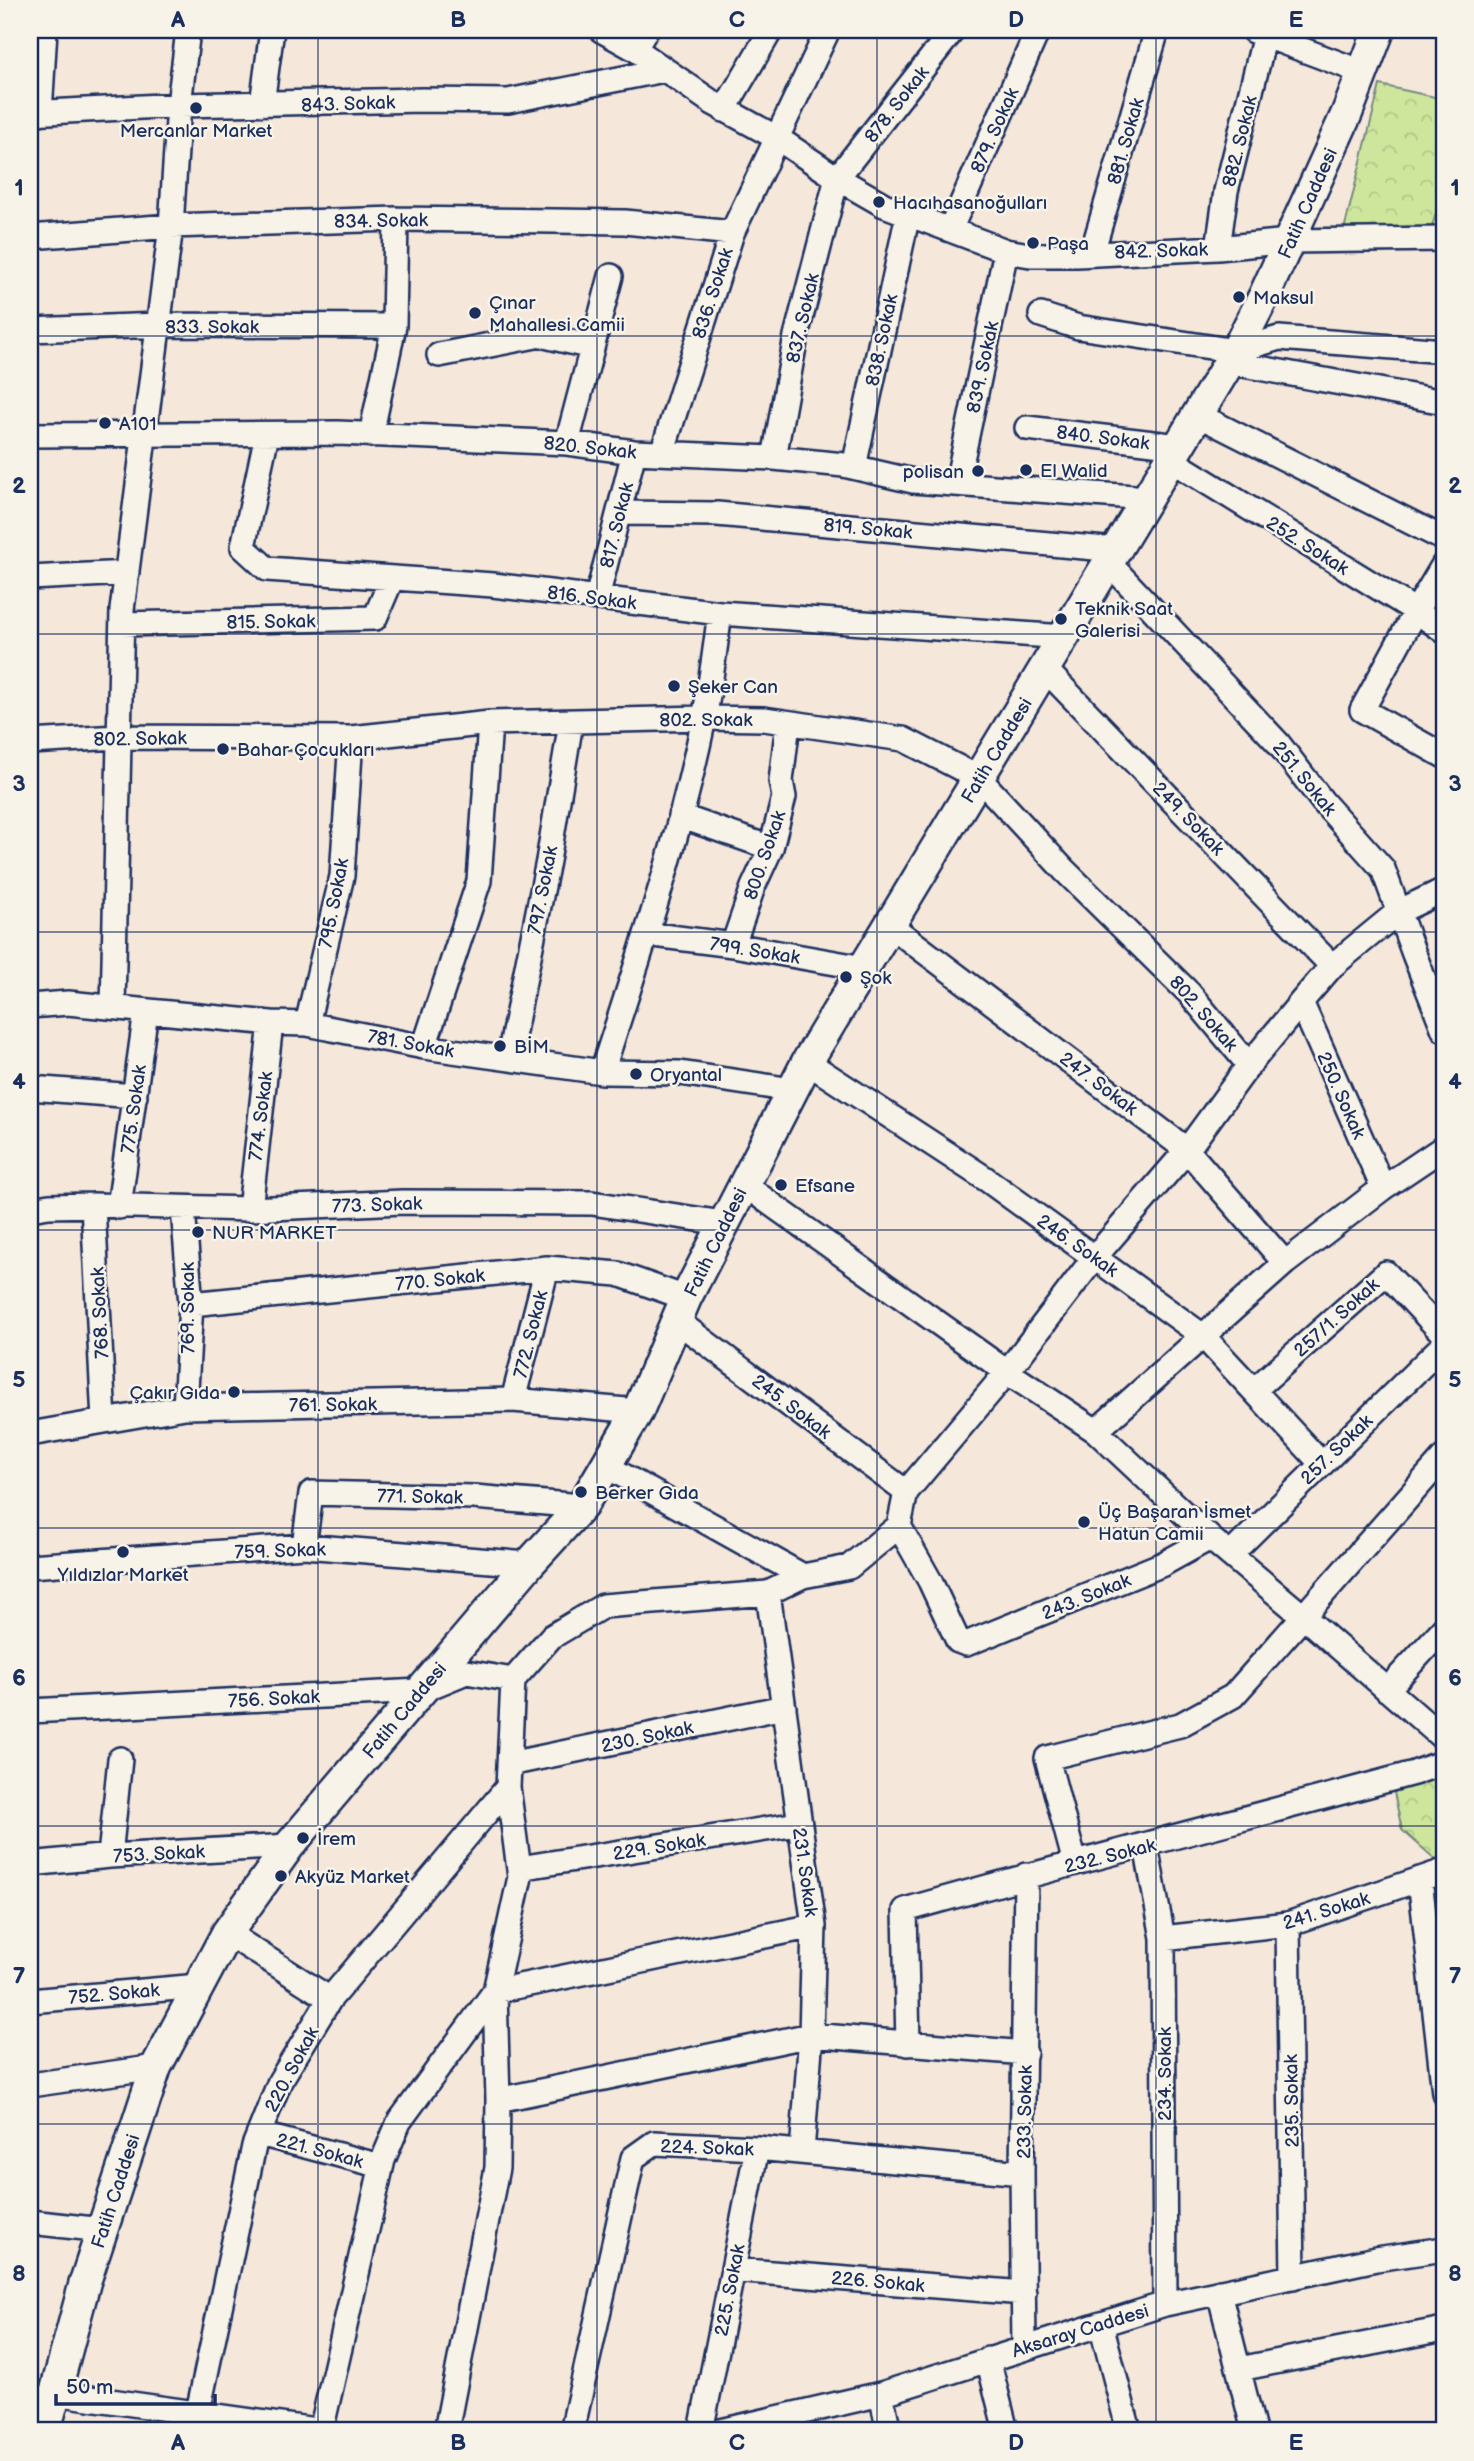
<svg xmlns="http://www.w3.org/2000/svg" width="1474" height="2461" viewBox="0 0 1474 2461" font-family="'Balsamiq Sans',sans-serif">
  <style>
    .park { fill: url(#park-crowns); stroke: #748a7d; stroke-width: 2 }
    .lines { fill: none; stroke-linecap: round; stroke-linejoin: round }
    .minor-casing { stroke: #1b2f5e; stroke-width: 28 }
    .major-casing { stroke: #1b2f5e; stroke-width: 35 }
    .minor { stroke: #f7f3e8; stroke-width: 23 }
    .major { stroke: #f7f3e8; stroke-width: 30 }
    .grid { fill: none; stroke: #1b2f5e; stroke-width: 2; stroke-opacity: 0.55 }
    .poi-dot { fill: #1b2f5e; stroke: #f7f3e8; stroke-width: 2.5 }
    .labels { text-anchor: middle; stroke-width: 5; stroke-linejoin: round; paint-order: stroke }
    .street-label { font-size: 19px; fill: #1b2f5e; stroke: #f7f3e8 }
    .poi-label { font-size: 19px; fill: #1b2f5e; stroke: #f7f3e8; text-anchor: start }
    .neatline { fill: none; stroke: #1b2f5e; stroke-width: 2.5 }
    .grid-label { font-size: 23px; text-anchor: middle; font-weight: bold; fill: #1b2f5e }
  </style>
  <defs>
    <pattern id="park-crowns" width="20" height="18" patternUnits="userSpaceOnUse" patternTransform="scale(1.75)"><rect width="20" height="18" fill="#cee69c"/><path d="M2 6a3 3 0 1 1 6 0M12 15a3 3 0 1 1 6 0" fill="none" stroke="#b0c689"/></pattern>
  </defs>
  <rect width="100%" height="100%" fill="#f6e7db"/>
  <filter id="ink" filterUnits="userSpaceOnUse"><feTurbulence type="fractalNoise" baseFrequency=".0143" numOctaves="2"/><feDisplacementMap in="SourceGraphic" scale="14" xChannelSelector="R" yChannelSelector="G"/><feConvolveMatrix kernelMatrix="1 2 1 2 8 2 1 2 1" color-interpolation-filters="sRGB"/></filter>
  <g filter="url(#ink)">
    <path class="park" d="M 1380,85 L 1444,99 L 1444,186 L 1431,230 L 1344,230 Z
      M 1444,1771 L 1444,1858 L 1436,1860 L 1402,1830 L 1394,1792 Z"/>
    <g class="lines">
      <g class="minor-casing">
        <path id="minor" d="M 601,30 L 635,49 L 713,103 L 777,138 L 837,178 L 884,205 L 1006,251 L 1030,255 L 1077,255 L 1218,248 L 1289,241 L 1444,239
          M 1253,31 L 1362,72
          M 635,49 L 646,30
          M 262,104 L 272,30
          M 724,110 L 771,30
          M 30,113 L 179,105 L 423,100 L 508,101 L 664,70
          M 40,113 L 45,30
          M 950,230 L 1038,30
          M 30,237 L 171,226 L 396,219 L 625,222 L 732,233
          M 1218,248 L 1226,191 L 1265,35
          M 1092,253 L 1157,30
          M 1041,315 L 1078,327 L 1236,351 L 1279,338 L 1444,351
          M 30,330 L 159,325 L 394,326
          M 439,355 L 541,335 L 592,347
          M 1227,362 L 1444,402
          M 1198,415 L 1444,539
          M 1027,428 L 1179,446
          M 267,434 L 243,547 L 267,569 L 493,585 L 720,613 L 1065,637
          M 30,435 L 338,433 L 567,443 L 634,452 L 774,458 L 844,465 L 913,481 L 1148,498
          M 371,435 L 394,326 L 396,219
          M 567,443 L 611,276
          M 662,453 L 732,233 L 828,30
          M 774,458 L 796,336 L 837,178 L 953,30
          M 1171,460 L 1416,611 L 1444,631
          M 854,467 L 908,214
          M 957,483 L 1006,251
          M 619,513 L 717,514 L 1117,550
          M 1109,563 L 1278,743 L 1323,802 L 1383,869 L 1414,954 L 1444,1030
          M 1444,564 L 1416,611 L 1362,710 L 1444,756
          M 30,578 L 127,573
          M 597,598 L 634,452
          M 122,624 L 375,618 L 392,578
          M 1045,669 L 1332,966
          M 30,742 L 118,737 L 351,738 L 490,723 L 704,718 L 764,719 L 903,739 L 979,778 L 1064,870 L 1190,994 L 1249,1065
          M 680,816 L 771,848
          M 891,926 L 1187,1150 L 1285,1263
          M 646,934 L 733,945 L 864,968
          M 733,945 L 753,887 L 771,848 L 784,797 L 781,781 L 788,723
          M 1301,1002 L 1383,1188
          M 30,1006 L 68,1003 L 271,1023 L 307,1024 L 424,1047 L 602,1072 L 680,1073 L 792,1090
          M 113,1007 L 122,610 L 171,226 L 179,105 L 188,30
          M 307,1024 L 342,876 L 351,738
          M 424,1047 L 479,881 L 490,723
          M 509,1057 L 548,861 L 571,722
          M 807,1062 L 986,1179 L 1203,1336 L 1321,1463
          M 602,1072 C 639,956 680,838 704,718 C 711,684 715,648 720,613
          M 30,1088 L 135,1096
          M 743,1184 L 1007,1372 L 1096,1431 L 1210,1538 L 1304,1617 L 1444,1739
          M 93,1205 L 104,1421
          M 119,1207 L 146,1011
          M 30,1209 L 49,1206 L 93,1205 L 250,1209 L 402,1202 L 592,1203 L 723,1223
          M 183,1209 L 191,1304 L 185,1407
          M 250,1209 L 271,1023
          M 191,1304 L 547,1268 L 618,1274 L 686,1298
          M 677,1321 L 906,1492
          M 1254,1390 L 1386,1273 L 1444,1335
          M 513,1400 L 547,1268
          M 1096,1431 L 1285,1263 L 1383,1188 L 1444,1147
          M 30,1434 L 185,1407 L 513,1400 L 638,1411
          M 606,1466 L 803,1576
          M 899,1526 L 930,1581 L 958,1641 L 966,1644 L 1163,1564 L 1210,1538
          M 304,1546 L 311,1493 L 474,1497 L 582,1506
          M 1230,1555 L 1444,1344
          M 30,1566 L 304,1546 L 529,1564
          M 768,1593 L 814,1926 L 811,2035 L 802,2152
          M 1387,1690 L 1444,1628
          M 30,1711 L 420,1691 L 466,1672 L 513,1680
          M 509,1764 L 784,1707
          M 1146,1846 L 1163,1938 L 1165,2304
          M 110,1856 L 120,1759
          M 1075,1863 L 1047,1758 L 1180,1725 L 1233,1696 L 1444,1457
          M 30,1864 L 110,1856 L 289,1846
          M 519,1868 L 798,1824
          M 1420,1879 L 1444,2093
          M 1288,1924 L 1293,2277
          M 227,1933 L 330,1999
          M 1163,1938 L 1288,1924 L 1444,1871
          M 30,2001 L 199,1986
          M 908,2044 L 905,1910 C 1074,1862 1244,1819 1414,1773 L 1444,1762
          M 30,2085 L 156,2067
          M 498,2100 L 811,2035 L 1025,2053
          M 259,2134 L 381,2166
          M 30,2222 L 103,2230
          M 733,2270 L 1024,2293
          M 1219,2292 L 1254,2431
          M 1101,2324 L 1129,2431
          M 1024,2348 L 1022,2173 L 1026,1875
          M 988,2359 L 1006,2431
          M 1239,2369 L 1444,2329
          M 54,2393 L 323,2431
          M 881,2394 L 889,2431
          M 198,2412 L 254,2146 L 280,2081 L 330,1999 L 508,1787
          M 321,2431 L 383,2160 L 399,2122 L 495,1991 L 814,1926
          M 446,2431 L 497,2168 L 498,2100 L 495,1991 L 520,1877 L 508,1787 L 513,1680 L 551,1637 L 603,1606 L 768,1593 L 803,1576 L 849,1567 L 899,1526 L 906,1492 L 1007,1372 L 1094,1258 L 1187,1150 L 1249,1065 L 1301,1002 L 1332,966 L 1398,912 L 1444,890
          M 572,2431 L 633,2158 L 654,2143 L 757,2148 L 1022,2173
          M 701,2431 L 757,2148
          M 721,2431 L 881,2394 L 1165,2304 L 1376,2259 L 1444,2249"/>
      </g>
      <g class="major-casing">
        <path id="major" d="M 45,2431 L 85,2282 L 156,2067 L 227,1933 L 289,1846 L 529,1564 L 582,1506 L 638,1411 L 686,1298 L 807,1062 L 1236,351 L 1264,296 L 1347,113 L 1379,30"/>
      </g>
      <use href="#minor" class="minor"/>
      <use href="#major" class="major"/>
    </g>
  </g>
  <path class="grid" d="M 318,30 L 318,2431M 597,30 L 597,2431M 877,30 L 877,2431M 1156,30 L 1156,2431M 30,336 L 1444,336M 30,634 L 1444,634M 30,932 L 1444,932M 30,1230 L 1444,1230M 30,1528 L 1444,1528M 30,1826 L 1444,1826M 30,2124 L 1444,2124"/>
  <g class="poi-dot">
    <circle cx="196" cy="108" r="7"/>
    <circle cx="879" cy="202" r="7"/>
    <circle cx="1033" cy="243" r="7"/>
    <circle cx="1239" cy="297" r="7"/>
    <circle cx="475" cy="313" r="7"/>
    <circle cx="105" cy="423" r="7"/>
    <circle cx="1026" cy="470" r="7"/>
    <circle cx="978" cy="471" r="7"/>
    <circle cx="1061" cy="619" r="7"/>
    <circle cx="674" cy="686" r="7"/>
    <circle cx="223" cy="749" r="7"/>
    <circle cx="846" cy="977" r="7"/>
    <circle cx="500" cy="1046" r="7"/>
    <circle cx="636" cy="1074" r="7"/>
    <circle cx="781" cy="1185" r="7"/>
    <circle cx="198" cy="1232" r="7"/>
    <circle cx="234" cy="1392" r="7"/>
    <circle cx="581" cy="1492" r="7"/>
    <circle cx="1084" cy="1522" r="7"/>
    <circle cx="123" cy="1552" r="7"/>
    <circle cx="303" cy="1838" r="7"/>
    <circle cx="281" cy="1876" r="7"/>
  </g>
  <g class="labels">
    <g class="street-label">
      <text transform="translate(348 103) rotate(-2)" y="7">843. Sokak</text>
      <text transform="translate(896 104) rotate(-52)" y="7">878. Sokak</text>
      <text transform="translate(994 130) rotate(-66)" y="7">879. Sokak</text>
      <text transform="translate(1125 141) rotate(-74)" y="7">881. Sokak</text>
      <text transform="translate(1239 141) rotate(-76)" y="7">882. Sokak</text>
      <text transform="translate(1307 203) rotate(-66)" y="7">Fatih Caddesi</text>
      <text transform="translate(381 220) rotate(-1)" y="7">834. Sokak</text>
      <text transform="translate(1161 250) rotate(-2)" y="7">842. Sokak</text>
      <text transform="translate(712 293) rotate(-72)" y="7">836. Sokak</text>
      <text transform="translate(802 318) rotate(-77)" y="7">837. Sokak</text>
      <text x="212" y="333">833. Sokak</text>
      <text transform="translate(881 340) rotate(-78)" y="7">838. Sokak</text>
      <text transform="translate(982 367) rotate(-78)" y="7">839. Sokak</text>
      <text transform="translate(1103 437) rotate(7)" y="7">840. Sokak</text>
      <text transform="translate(590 447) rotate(6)" y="7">820. Sokak</text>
      <text transform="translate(616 525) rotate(-76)" y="7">817. Sokak</text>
      <text transform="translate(868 528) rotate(5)" y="7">819. Sokak</text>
      <text transform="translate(1308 545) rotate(32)" y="7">252. Sokak</text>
      <text transform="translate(592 597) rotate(7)" y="7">816. Sokak</text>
      <text transform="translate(271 621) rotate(-1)" y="7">815. Sokak</text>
      <text x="706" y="726">802. Sokak</text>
      <text transform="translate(140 738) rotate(-1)" y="7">802. Sokak</text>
      <text transform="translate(996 750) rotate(-59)" y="7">Fatih Caddesi</text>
      <text transform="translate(1305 778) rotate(51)" y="7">251. Sokak</text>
      <text transform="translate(1189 818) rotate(46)" y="7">249. Sokak</text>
      <text transform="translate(764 855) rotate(-71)" y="7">800. Sokak</text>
      <text transform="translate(542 890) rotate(-79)" y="7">797. Sokak</text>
      <text transform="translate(333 903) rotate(-79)" y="7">795. Sokak</text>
      <text transform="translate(755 950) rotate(9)" y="7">799. Sokak</text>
      <text transform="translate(1204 1013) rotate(49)" y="7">802. Sokak</text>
      <text transform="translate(411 1043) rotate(10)" y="7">781. Sokak</text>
      <text transform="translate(1099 1083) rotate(37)" y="7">247. Sokak</text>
      <text transform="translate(1342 1095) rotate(66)" y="7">250. Sokak</text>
      <text transform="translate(133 1109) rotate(-82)" y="7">775. Sokak</text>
      <text transform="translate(260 1116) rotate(-83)" y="7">774. Sokak</text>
      <text transform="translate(377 1204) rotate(-2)" y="7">773. Sokak</text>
      <text transform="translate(715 1242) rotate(-64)" y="7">Fatih Caddesi</text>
      <text transform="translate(1078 1245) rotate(35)" y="7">246. Sokak</text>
      <text transform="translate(440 1279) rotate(-6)" y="7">770. Sokak</text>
      <text transform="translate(187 1308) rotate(-90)" y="7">769. Sokak</text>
      <text transform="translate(99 1313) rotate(-93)" y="7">768. Sokak</text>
      <text transform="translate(1336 1317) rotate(-42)" y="7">257/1. Sokak</text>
      <text transform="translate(530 1334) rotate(-76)" y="7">772. Sokak</text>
      <text transform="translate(333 1404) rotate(-1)" y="7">761. Sokak</text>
      <text transform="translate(792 1406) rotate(37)" y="7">245. Sokak</text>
      <text transform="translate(1336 1449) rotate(-44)" y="7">257. Sokak</text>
      <text transform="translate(420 1496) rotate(1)" y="7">771. Sokak</text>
      <text transform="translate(280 1550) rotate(-2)" y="7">759. Sokak</text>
      <text transform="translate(1086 1596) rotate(-22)" y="7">243. Sokak</text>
      <text transform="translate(274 1698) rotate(-3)" y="7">756. Sokak</text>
      <text transform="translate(404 1710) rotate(-50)" y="7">Fatih Caddesi</text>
      <text transform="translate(647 1736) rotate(-12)" y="7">230. Sokak</text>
      <text transform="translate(659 1846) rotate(-9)" y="7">229. Sokak</text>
      <text transform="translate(159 1853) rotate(-3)" y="7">753. Sokak</text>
      <text transform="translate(1110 1855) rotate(-14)" y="7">232. Sokak</text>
      <text transform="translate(806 1872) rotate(82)" y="7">231. Sokak</text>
      <text transform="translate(1326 1910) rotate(-17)" y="7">241. Sokak</text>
      <text transform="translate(114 1993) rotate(-5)" y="7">752. Sokak</text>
      <text transform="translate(291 2069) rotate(-62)" y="7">220. Sokak</text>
      <text transform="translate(1164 2074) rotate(-90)" y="7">234. Sokak</text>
      <text transform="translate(1291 2101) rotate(-91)" y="7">235. Sokak</text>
      <text transform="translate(1024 2112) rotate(-89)" y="7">233. Sokak</text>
      <text transform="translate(707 2147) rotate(2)" y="7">224. Sokak</text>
      <text transform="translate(320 2150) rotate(15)" y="7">221. Sokak</text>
      <text transform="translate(115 2191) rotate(-72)" y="7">Fatih Caddesi</text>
      <text transform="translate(878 2281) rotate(5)" y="7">226. Sokak</text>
      <text transform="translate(729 2290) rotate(-79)" y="7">225. Sokak</text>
      <text transform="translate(1080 2330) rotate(-17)" y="7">Aksaray Caddesi</text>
    </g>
    <g class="poi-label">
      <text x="196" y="137" text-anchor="middle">Mercanlar Market</text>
      <text x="893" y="209">Hacıhasanoğulları</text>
      <text x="1047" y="250">Paşa</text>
      <text x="1253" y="304">Maksul</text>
      <text x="489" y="309">Çınar<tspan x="489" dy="22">Mahallesi Camii</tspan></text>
      <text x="119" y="430">A101</text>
      <text x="1040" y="477">El Walid</text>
      <text x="964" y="478" text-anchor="end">polisan</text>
      <text x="1075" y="615">Teknik Saat<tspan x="1075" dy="22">Galerisi</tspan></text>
      <text x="688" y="693">Şeker Can</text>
      <text x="237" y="756">Bahar Çocukları</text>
      <text x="860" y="984">Şok</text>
      <text x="514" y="1053">BİM</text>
      <text x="650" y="1081">Oryantal</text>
      <text x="795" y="1192">Efsane</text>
      <text x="212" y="1239">NUR MARKET</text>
      <text x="220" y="1399" text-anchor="end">Çakır Gıda</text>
      <text x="595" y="1499">Berker Gıda</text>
      <text x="1098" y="1518">Üç Başaran İsmet<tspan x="1098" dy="22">Hatun Camii</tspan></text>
      <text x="123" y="1581" text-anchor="middle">Yıldızlar Market</text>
      <text x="317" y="1845">İrem</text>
      <text x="295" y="1883">Akyüz Market</text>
    </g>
  </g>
  <rect width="1474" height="2461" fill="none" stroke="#f7f3e8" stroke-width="77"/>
  <path d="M56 2394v10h159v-10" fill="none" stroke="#1b2f5e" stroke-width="3.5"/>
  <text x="66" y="2394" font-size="21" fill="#1b2f5e" stroke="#f7f3e8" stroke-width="5" paint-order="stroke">50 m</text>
  <rect x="38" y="38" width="1398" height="2384" class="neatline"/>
  <g class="grid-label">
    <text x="178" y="27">A</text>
    <text x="458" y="27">B</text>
    <text x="737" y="27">C</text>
    <text x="1016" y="27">D</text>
    <text x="1296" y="27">E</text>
    <text x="19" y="195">1</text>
    <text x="1455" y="195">1</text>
    <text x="19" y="493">2</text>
    <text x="1455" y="493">2</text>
    <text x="19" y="791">3</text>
    <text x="1455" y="791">3</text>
    <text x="19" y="1089">4</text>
    <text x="1455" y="1089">4</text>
    <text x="19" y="1387">5</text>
    <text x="1455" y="1387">5</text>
    <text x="19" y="1685">6</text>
    <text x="1455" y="1685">6</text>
    <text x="19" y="1983">7</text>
    <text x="1455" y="1983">7</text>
    <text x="19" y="2281">8</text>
    <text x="1455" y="2281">8</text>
    <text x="178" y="2450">A</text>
    <text x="458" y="2450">B</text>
    <text x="737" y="2450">C</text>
    <text x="1016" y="2450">D</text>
    <text x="1296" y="2450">E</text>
  </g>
</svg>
